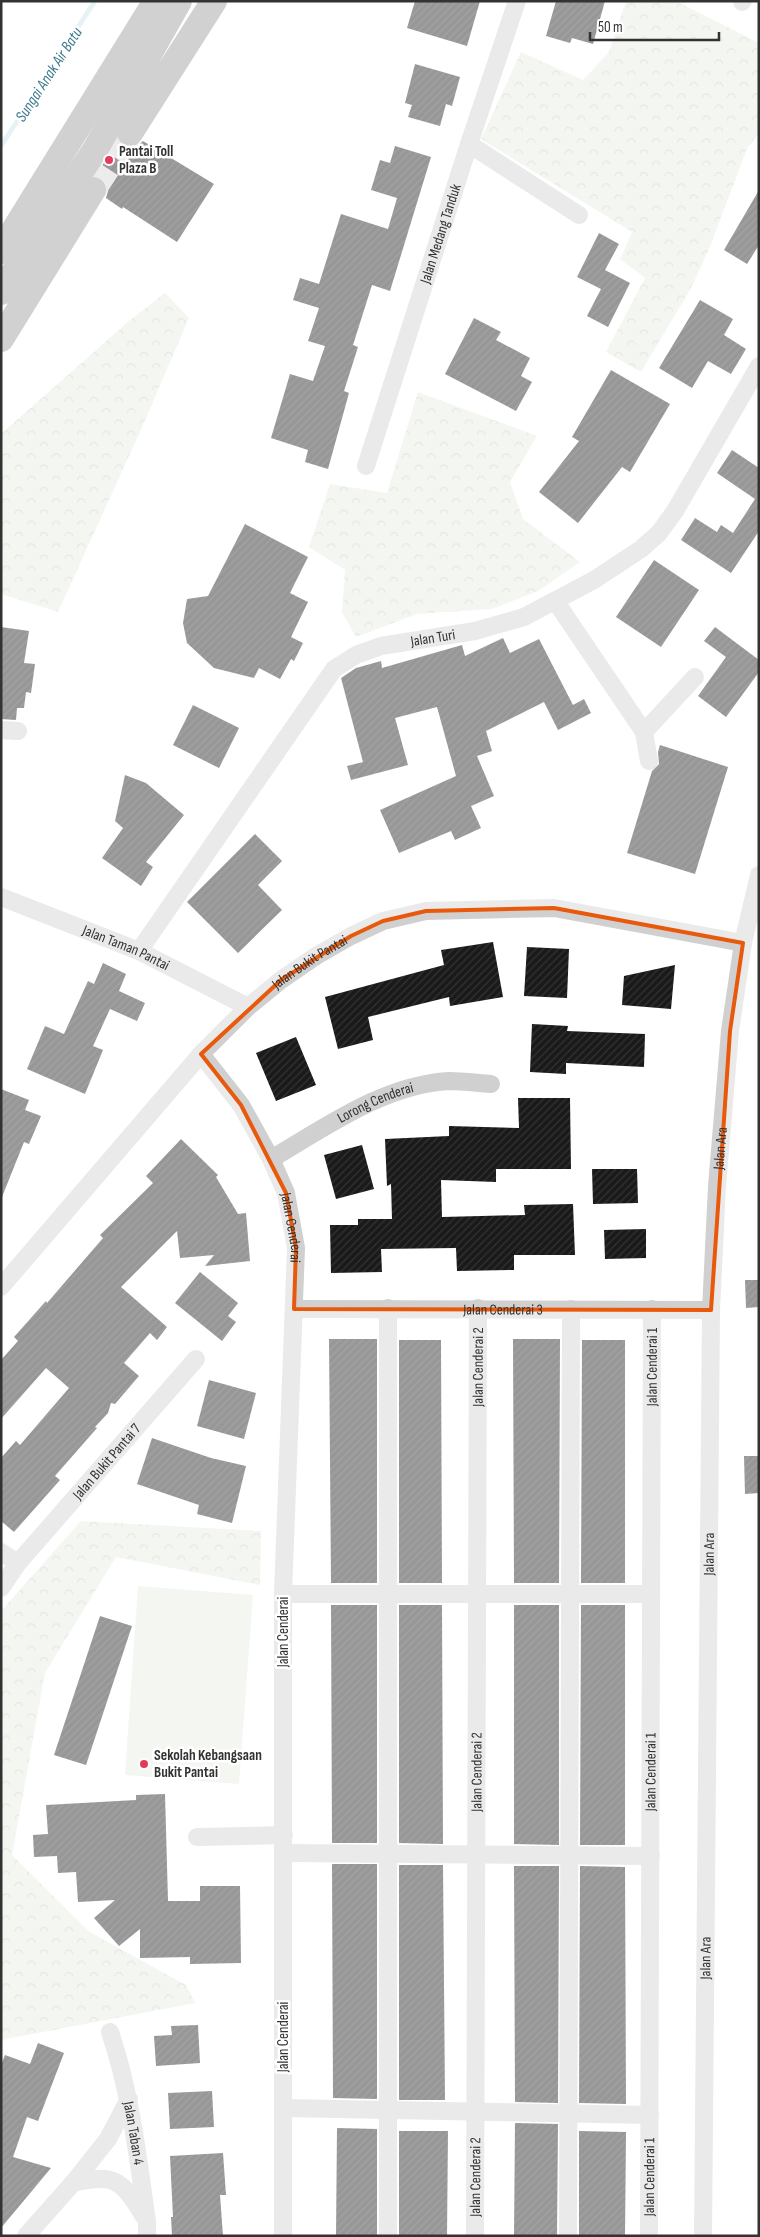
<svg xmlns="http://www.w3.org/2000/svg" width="760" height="2237" viewBox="0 0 760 2237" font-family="'Sofia Sans Condensed',sans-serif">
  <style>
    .forest { fill: url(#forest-crowns) }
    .pitch { fill: #e7ecdf }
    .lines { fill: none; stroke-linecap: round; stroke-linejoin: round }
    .stream { stroke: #cce3eb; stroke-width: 5 }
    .building { fill: url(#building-hatch) }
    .highway-tunnel { stroke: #d6d6d6; stroke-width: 26; stroke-dasharray: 26 13; stroke-linecap: butt }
    .minor { stroke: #d0d0d0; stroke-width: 18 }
    .highway { stroke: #9a9a9a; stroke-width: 26 }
    .highway-bridge { stroke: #9a9a9a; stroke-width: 26 }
    .marked { fill: none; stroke: #e8590c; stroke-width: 4; stroke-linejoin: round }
    .poi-dot { fill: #e33b5d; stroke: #fff; stroke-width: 2 }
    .labels { text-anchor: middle; stroke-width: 5; stroke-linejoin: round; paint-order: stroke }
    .poi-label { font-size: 15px; font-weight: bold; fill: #333; stroke: #fff; text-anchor: start }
    .street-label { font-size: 15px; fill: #333; stroke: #fff }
    .water-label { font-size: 16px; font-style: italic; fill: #3e7a8e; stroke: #fff }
  </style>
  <defs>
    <pattern id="forest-crowns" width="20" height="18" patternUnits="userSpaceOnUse" patternTransform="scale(1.25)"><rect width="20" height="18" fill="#e7ecdf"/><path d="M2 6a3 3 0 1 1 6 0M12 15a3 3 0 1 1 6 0" fill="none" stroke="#c7cbc0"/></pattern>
    <pattern id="building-hatch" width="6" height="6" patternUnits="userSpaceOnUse" patternTransform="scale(1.25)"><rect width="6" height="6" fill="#1a1a1a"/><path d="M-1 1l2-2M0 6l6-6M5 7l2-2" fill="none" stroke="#333"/></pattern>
  </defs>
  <rect width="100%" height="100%" fill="#fff"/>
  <path class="forest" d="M 626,1 L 676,1 L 759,43 L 759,133 L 747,149 L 709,249 L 691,288 L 641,372 L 606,352 L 645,278 L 620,259 L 632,232 L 481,139 L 521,52 L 583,80 L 609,52 Z
    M 165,293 L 189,318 L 140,432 L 58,612 L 1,594 L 1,434 L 128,322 Z
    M 418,392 L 537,436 L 510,482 L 523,519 L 580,562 L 538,591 L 492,609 L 417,614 L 356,637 L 342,612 L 345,570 L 309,547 L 330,484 L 387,493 Z
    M 81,1521 L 261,1531 L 260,1585 L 116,1557 L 45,1673 L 12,1855 L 88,1931 L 186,1985 L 195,2003 L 1,2040 L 1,1611 Z"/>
  <path class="pitch" d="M 138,1586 L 253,1595 L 239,1784 L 125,1775 Z"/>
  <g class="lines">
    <path class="stream" d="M 1,146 L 95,1"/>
  </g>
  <path class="building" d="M 415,1 L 480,1 L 467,46 L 407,28 Z
    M 556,1 L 605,1 L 593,44 L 572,38 L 570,43 L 546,36 Z
    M 415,64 L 460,77 L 452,106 L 446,104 L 440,126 L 408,117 L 412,105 L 405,103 Z
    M 117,141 L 122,146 L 130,148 L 137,146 L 143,141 L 214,184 L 177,242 L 123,207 L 122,209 L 106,198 L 108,191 L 106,183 L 101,178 L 96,176 Z
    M 395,146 L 431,157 L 390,291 L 372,285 L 353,345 L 358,347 L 344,391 L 349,393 L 328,469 L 305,462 L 308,450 L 271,438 L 290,374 L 313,381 L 325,346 L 308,341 L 319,308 L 293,300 L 300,278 L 319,284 L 341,214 L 388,229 L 397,198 L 371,190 L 380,160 L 390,163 Z
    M 759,190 L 759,245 L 747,264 L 724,250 Z
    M 599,233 L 619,244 L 605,270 L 630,283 L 608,327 L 587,316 L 601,289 L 577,277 Z
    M 700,300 L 733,319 L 724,335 L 746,349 L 731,374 L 708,361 L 692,388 L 659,368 Z
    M 474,318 L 501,332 L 496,340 L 530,358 L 521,376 L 532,382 L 516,411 L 445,374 Z
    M 611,370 L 670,404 L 630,472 L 622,467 L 578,523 L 539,492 L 579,441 L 572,437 Z
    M 732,450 L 759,468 L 759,531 L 731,573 L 681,540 L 695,518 L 717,532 L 721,525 L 733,533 L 755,499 L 717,473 Z
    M 245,524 L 308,557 L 290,593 L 308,602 L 291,637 L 303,643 L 294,661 L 291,659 L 280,679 L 259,668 L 254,678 L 214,668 L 187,643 L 183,623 L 187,599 L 208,596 Z
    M 654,560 L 699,590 L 661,647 L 616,617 Z
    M 1,627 L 29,631 L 24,663 L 35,664 L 31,693 L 26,692 L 24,708 L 17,708 L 16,720 L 1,719 Z
    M 715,627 L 759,660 L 759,672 L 726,717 L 698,696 L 726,657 L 704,641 Z
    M 503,638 L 510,653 L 539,639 L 573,705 L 584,699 L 591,713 L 558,730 L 544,702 L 486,731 L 492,751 L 477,756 L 494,796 L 471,806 L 481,828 L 455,840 L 451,831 L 399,853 L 380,810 L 456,776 L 437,707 L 395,718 L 408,765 L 351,780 L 347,766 L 363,762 L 341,678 L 356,668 L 381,661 L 382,668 L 462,645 L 465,656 Z
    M 193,705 L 239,728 L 219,768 L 173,745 Z
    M 660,745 L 728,767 L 695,874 L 627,853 L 652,771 L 659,764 L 658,752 Z
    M 125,775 L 146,783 L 184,815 L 146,862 L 153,867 L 141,886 L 102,858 L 123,828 L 115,821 Z
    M 255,834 L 282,861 L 258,885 L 282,910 L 238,953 L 187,902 Z
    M 493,942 L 503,997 L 450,1006 L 449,997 L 368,1017 L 373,1040 L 338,1049 L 325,997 L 444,965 L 441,950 Z
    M 527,947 L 569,949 L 567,998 L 524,996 Z
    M 103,963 L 126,974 L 119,991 L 145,1003 L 137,1021 L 110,1009 L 93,1046 L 103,1050 L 85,1094 L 27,1069 L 45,1026 L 64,1034 L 88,981 L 94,984 Z
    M 675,965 L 671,1009 L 622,1005 L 624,976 Z
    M 532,1024 L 568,1026 L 567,1031 L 645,1034 L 644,1067 L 566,1063 L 566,1074 L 530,1072 Z
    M 296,1037 L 316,1085 L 276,1101 L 256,1053 Z
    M 1,1089 L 29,1100 L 25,1110 L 41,1116 L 29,1144 L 24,1142 L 2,1197 Z
    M 518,1098 L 570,1098 L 571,1169 L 496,1169 L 496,1182 L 441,1180 L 442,1217 L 525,1215 L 524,1205 L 573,1204 L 575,1255 L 514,1255 L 514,1270 L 457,1271 L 456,1248 L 381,1249 L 382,1272 L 331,1273 L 330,1225 L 358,1225 L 358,1219 L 392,1219 L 391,1184 L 387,1186 L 385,1139 L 449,1136 L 449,1126 L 519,1128 Z
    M 181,1139 L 218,1175 L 216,1177 L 238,1214 L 246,1213 L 250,1261 L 205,1266 L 214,1255 L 180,1258 L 177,1231 L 121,1287 L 167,1327 L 157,1340 L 150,1333 L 124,1363 L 139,1376 L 115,1404 L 111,1403 L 108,1413 L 95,1427 L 97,1428 L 55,1476 L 60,1480 L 14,1532 L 1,1521 L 1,1458 L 16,1441 L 20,1445 L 69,1388 L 46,1368 L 1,1419 L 1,1360 L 18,1341 L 14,1337 L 46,1301 L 47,1303 L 103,1238 L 100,1235 L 153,1183 L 146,1176 Z
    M 362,1145 L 374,1189 L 336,1199 L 324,1155 Z
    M 592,1169 L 637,1169 L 638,1203 L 593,1204 Z
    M 646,1229 L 646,1258 L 605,1259 L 604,1230 Z
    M 200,1272 L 238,1303 L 228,1316 L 236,1322 L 222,1341 L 175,1303 Z
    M 745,1280 L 759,1280 L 759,1307 L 746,1308 Z
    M 329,1339 L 377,1339 L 377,1583 L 331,1583 Z
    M 513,1339 L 560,1339 L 559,1583 L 514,1583 Z
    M 399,1340 L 441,1340 L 442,1583 L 399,1583 Z
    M 582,1340 L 625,1340 L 625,1583 L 581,1583 Z
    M 209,1380 L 256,1393 L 244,1439 L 197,1426 Z
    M 152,1438 L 211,1458 L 246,1466 L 232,1523 L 197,1514 L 199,1505 L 137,1484 Z
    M 744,1456 L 759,1456 L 759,1493 L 745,1494 Z
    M 331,1605 L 377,1605 L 377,1843 L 332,1843 Z
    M 399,1605 L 442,1605 L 443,1844 L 399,1843 Z
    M 514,1605 L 559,1605 L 559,1845 L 514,1844 Z
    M 581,1605 L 625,1605 L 625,1845 L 580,1845 Z
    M 100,1616 L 132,1626 L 86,1765 L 54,1755 Z
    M 165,1794 L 168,1901 L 200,1901 L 200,1886 L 240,1886 L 241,1963 L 190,1964 L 190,1957 L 140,1958 L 140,1929 L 119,1946 L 94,1918 L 115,1900 L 78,1902 L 76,1872 L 58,1873 L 57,1856 L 34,1857 L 33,1835 L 48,1834 L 46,1805 L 136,1800 L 136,1795 Z
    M 332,1864 L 377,1864 L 377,2099 L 333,2098 Z
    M 399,1865 L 443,1865 L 445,2100 L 399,2100 Z
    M 514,1866 L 559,1866 L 558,2103 L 515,2102 Z
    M 580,1866 L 625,1867 L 626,2104 L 579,2103 Z
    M 198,2025 L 200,2063 L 156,2066 L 154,2036 L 172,2035 L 171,2026 Z
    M 38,2043 L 64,2053 L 38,2121 L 27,2117 L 13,2157 L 51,2168 L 1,2228 L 1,2065 L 5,2055 L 30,2064 Z
    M 212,2091 L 214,2127 L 170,2129 L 168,2093 Z
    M 515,2123 L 558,2124 L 557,2236 L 514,2236 Z
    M 337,2128 L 377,2129 L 377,2236 L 336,2236 Z
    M 399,2131 L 448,2131 L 447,2236 L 399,2236 Z
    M 579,2131 L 626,2132 L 625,2236 L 579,2236 Z
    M 223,2153 L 226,2195 L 220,2195 L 223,2236 L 172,2236 L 171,2217 L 173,2217 L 170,2156 Z"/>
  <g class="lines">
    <path class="highway-tunnel" d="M 93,190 L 130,133"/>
    <g class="minor">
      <path d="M 742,2 L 743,1"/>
      <path d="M 469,144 L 579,215"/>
      <path id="s1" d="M 366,466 L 469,144 L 517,1"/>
      <path d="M 556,602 L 644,732 L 649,761"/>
      <path d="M 1,730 L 18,731"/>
      <path d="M 644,732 L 695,677"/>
      <path id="s2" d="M 1,897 L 139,951 L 248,1007"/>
      <path id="s3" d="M 139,951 L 334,669 L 356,655 L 381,646 L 475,631 L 524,617 L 594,580 L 641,549 L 659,533 L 675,511 L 759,366"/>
      <path id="s4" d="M 201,1054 L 241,1105 L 271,1159 L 286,1193 L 296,1248 L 283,1594 L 283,2236"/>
      <path id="s5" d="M 271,1159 C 326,1127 383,1085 449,1081 C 463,1081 477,1083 491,1084"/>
      <path id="s6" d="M 1,1287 L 201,1054 L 248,1007 L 281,980 L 316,956 L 351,936 L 383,921 L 426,911 L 554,908 L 743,943"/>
      <path d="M 388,1308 L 388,2236"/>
      <path id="s7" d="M 294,1309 L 711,1310"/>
      <path d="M 1,1552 L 18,1563"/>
      <path id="s8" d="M 1,1588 L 18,1563 L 196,1359"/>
      <path d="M 283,1594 L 651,1594"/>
      <path d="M 197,1837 L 284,1835"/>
      <path d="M 284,1853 L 651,1856"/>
      <path id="s9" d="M 110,2032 C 131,2094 138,2158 147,2222 L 147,2236"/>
      <path d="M 283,2108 L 650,2115"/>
      <path d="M 73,2183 C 114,2173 122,2180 143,2215"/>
      <path d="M 26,2236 L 73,2183 L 108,2139 L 129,2099"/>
      <path id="s10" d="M 475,2236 L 478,1308"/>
      <path d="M 568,2236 L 571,1309"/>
      <path id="s11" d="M 649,2236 L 652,1309"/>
      <path id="s12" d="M 703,2236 L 711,1310 L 717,1186 L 730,1031 L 743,943 L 759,875"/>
    </g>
    <path class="highway" d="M 130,133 L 214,1
      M 1,292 L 95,150 L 179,1
      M 1,339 L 93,190"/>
    <path class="highway-bridge" d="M 1,251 L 156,1"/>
  </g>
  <path d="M0 0H760V2237H0ZM 554,908 L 743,943 L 730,1031 L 711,1310 L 294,1309 L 296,1248 L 286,1193 L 241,1105 L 201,1054 L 281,980 L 351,936 L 383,921 L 426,911 Z" fill="#fff" fill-opacity=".55" fill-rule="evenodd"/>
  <path class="marked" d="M 554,908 L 743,943 L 730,1031 L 711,1310 L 294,1309 L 296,1248 L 286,1193 L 241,1105 L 201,1054 L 281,980 L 351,936 L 383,921 L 426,911 Z"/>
  <g class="poi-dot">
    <circle cx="109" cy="160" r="5"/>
    <circle cx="144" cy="1764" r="5"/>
  </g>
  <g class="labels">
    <g class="poi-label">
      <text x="119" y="156">Pantai Toll<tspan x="119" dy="17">Plaza B</tspan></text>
      <text x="154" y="1760">Sekolah Kebangsaan<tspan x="154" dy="17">Bukit Pantai</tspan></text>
    </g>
    <g class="street-label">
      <text dy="5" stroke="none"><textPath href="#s1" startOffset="244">Jalan Medang Tanduk</textPath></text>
      <text dy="5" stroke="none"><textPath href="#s3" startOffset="448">Jalan Turi</textPath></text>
      <text dy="5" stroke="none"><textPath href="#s2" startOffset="135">Jalan Taman Pantai</textPath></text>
      <text dy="5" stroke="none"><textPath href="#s6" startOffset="450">Jalan Bukit Pantai</textPath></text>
      <text dy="5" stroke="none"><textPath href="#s5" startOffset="119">Lorong Cenderai</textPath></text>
      <text dy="5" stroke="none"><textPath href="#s12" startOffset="1088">Jalan Ara</textPath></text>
      <text dy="5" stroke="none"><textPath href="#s4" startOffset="199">Jalan Cenderai</textPath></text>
      <text dy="5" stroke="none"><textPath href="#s7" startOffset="209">Jalan Cenderai 3</textPath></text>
      <text dy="5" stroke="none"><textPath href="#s10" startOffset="869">Jalan Cenderai 2</textPath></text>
      <text dy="5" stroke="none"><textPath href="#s11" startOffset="869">Jalan Cenderai 1</textPath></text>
      <text dy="5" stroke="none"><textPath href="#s8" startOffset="165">Jalan Bukit Pantai 7</textPath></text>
      <text dy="5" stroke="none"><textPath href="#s12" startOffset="682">Jalan Ara</textPath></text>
      <text transform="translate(283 1632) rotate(-90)" y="5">Jalan Cenderai</text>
      <text dy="5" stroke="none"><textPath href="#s10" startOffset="464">Jalan Cenderai 2</textPath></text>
      <text dy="5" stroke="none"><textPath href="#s11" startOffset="464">Jalan Cenderai 1</textPath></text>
      <text dy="5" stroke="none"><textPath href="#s12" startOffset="278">Jalan Ara</textPath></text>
      <text transform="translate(283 2037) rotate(-90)" y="5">Jalan Cenderai</text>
      <text dy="5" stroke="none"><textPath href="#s9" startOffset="104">Jalan Taban 4</textPath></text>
      <text dy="5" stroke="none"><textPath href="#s10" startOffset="59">Jalan Cenderai 2</textPath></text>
      <text dy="5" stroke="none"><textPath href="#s11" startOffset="59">Jalan Cenderai 1</textPath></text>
    </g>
    <g class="water-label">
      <text transform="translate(48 74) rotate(-57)" y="6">Sungai Anak Air Batu</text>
    </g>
  </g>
  <rect width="760" height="2237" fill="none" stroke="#333333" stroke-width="5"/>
  <path d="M590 32v8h129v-8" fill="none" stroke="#333333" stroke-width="2.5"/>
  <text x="598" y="32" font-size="15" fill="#333333" stroke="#ffffff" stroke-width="4" paint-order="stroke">50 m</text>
</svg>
